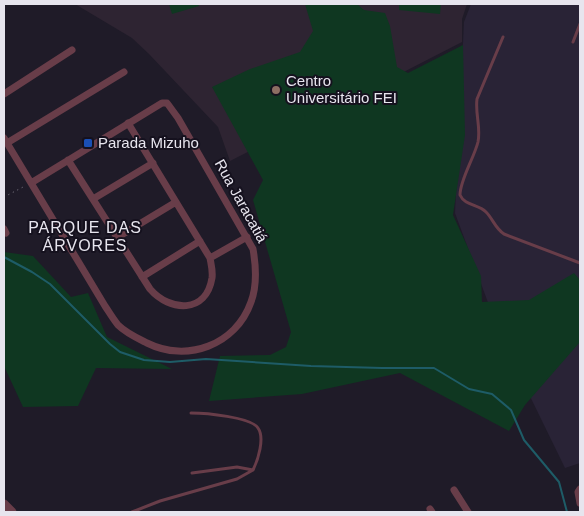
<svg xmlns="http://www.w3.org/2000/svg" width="584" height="516" viewBox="0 0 584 516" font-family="Arial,sans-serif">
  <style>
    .built { fill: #292336 }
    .education { fill: #2e2432 }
    .green { fill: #0f3721 }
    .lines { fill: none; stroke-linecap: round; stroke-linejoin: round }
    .stream { stroke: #1e5c67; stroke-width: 2 }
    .path { stroke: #87848f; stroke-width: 1; stroke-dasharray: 1 4; stroke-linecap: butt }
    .service { stroke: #683d49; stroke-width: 3 }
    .minor { stroke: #683d49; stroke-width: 7 }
    .tertiary { stroke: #683d49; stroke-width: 9 }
    .education-dot { fill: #8d6e63; stroke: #15111e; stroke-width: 2 }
    .transit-dot { fill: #1a4fb4; stroke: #15111e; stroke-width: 2 }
    .labels { text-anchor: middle; stroke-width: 4; stroke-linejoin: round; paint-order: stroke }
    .poi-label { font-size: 15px; fill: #e7e5ee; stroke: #15111e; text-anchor: start }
    .street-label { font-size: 15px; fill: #e7e5ee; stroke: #15111e }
    .neighbourhood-label { font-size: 16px; letter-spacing: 1px; fill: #e7e5ee; stroke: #15111e }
  </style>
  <rect width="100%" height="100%" fill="#1f1b28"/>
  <path class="built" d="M 471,4 L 580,4 L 580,463 L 565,468 L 500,335 L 455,213 L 464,22 Z"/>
  <path class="education" d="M 75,4 L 467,4 L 462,19 L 462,42 L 230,161 L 218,127 L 149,54 L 132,38 Z"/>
  <path class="green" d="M 169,4 L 198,4 L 199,6 L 172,14 Z
    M 305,4 L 357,4 L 364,10 L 385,13 L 390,26 L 397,67 L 408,73 L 463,45 L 465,135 L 453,215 L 481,276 L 482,302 L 529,300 L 574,273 L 580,280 L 580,342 L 525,405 L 509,431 L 400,373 L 302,394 L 209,401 L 220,356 L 270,355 L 286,347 L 291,332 L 253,200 L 263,180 L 212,87 L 250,69 L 300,52 L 313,31 Z
    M 399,4 L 441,4 L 440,14 L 399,10 Z
    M 4,252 L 33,256 L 71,297 L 88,293 L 107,337 L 172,369 L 96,368 L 78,406 L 23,407 L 4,366 Z"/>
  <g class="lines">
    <path class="stream" d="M 4,257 L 32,272 L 50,284 L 110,344 L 120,352 L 144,360 L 170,362 L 206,359 L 311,366 L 382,368 L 434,368 L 469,389 L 492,394 L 511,410 L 524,440 L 559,482 L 567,512"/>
    <path class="path" d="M 4,197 L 25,186"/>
    <path class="service" d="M 503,37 L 477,99 C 475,114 481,127 478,142 C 474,158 460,180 460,195 C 465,206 478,204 486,212 C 493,219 495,228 504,234 L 580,263
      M 573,42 L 580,24
      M 192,473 L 237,467 L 253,470
      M 132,512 L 160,501 L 237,479 L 253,470 C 258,460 265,438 258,428 C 251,417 205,413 191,413"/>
    <path class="minor" d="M 4,94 L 72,50
      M 4,138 L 105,306 C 109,312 113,319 118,325 C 126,333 137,338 147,343 C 187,363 236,345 251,302 C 257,286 256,266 253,249 L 178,118 L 167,103 L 162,103 L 31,183
      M 7,143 L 124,72
      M 68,160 L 150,289 C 170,312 206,314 212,278 C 213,271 211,264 210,258 L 128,123
      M 93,199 L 153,163
      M 4,229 L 6,233
      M 118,237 L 176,202
      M 210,258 L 247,237
      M 142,277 L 200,241
      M 580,489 L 578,492 L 580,503
      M 454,490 L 468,512
      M 430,509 L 432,512"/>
    <path class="tertiary" d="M 4,504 L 12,512"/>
  </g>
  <circle class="education-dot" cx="276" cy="90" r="5"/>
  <rect class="transit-dot" x="83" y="138" width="10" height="10" rx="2.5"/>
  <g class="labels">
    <g class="poi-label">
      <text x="286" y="86">Centro<tspan x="286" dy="17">Universitário FEI</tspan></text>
      <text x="98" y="148">Parada Mizuho</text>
    </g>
    <g class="street-label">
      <text transform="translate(241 201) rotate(61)" y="5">Rua Jaracatiá</text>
    </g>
    <g class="neighbourhood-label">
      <text x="85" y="233">PARQUE DAS<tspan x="85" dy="18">ÁRVORES</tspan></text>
    </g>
  </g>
  <rect width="584" height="516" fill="none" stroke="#e7e5ee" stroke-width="10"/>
</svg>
